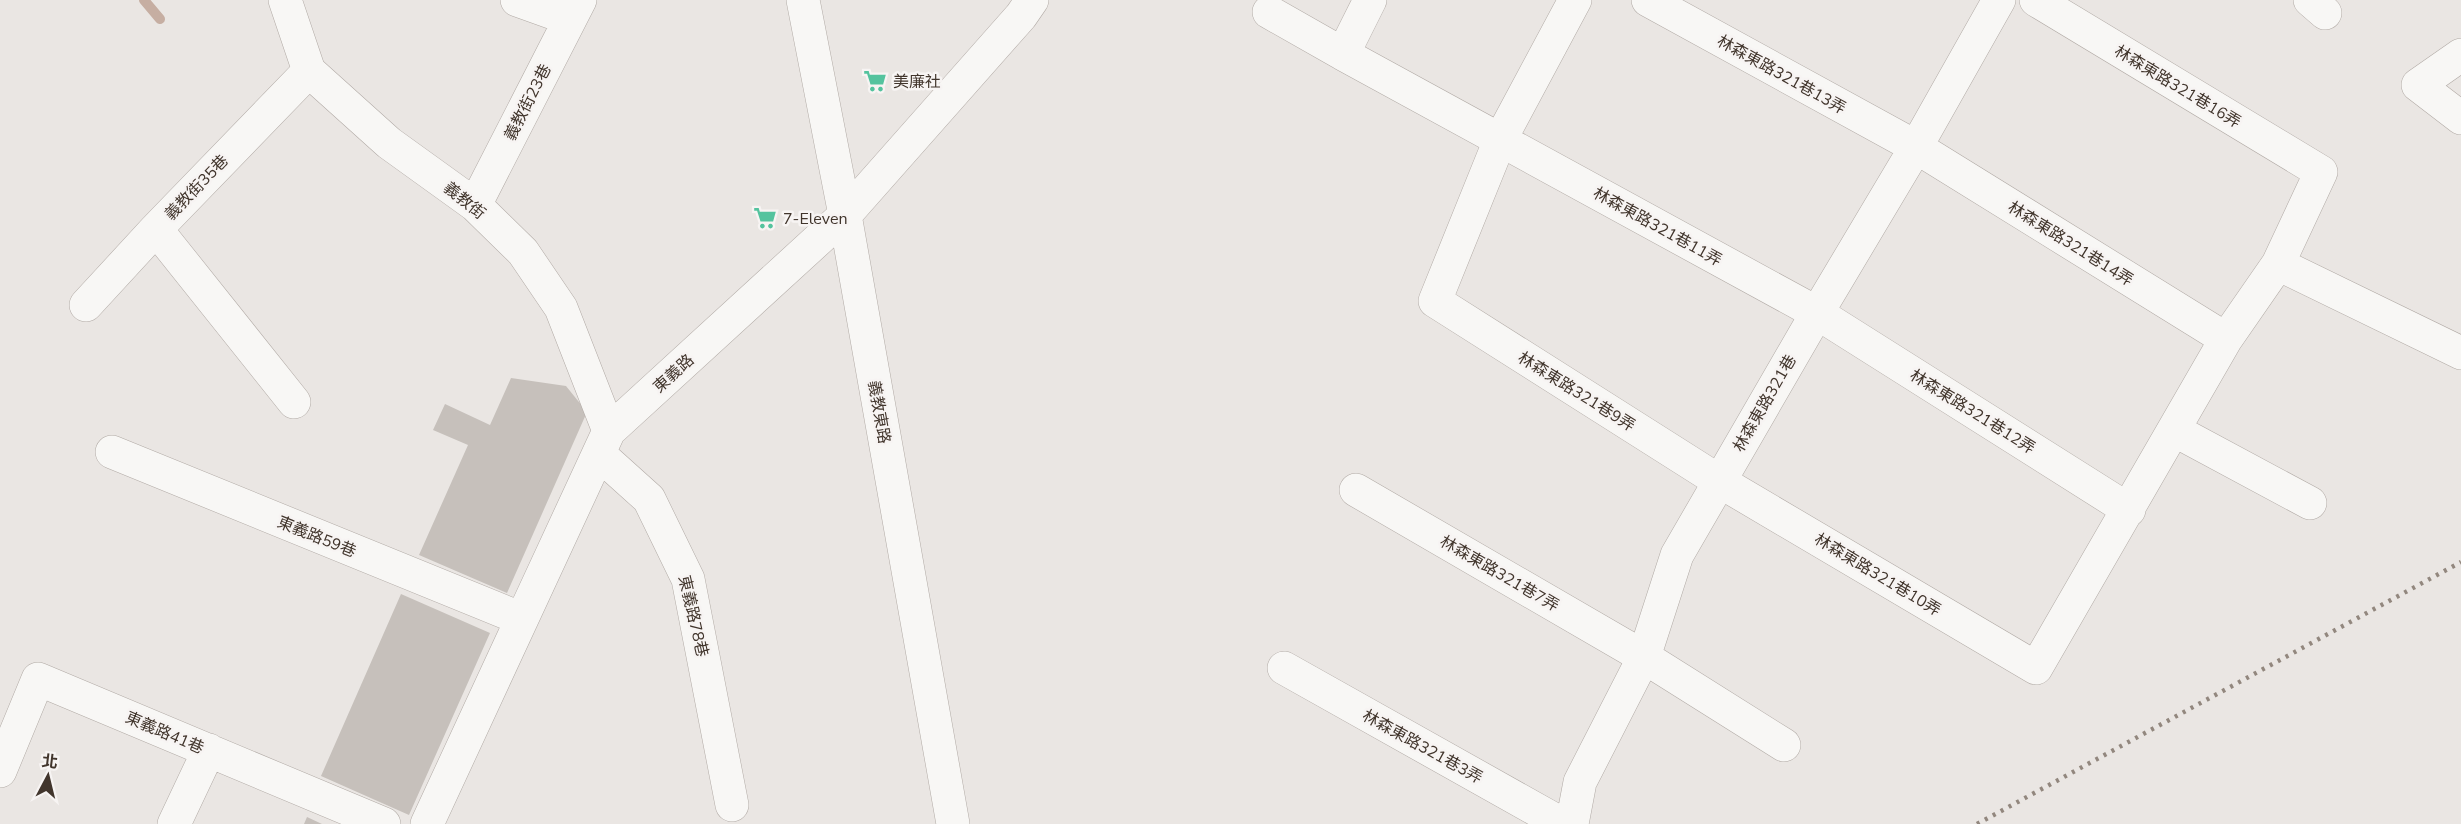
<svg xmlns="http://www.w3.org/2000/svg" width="2461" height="824" viewBox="0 0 2461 824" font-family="'Nunito Sans','Noto Sans TC',sans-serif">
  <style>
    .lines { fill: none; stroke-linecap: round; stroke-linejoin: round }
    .stream { stroke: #c6aea2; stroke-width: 10 }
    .building { fill: #c6c0bb }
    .minor-casing { stroke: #b1aaa5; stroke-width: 34 }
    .minor { stroke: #f8f7f5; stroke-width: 33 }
    .rail { stroke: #92877e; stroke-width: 4.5; stroke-dasharray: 3 6; stroke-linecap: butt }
    .labels { text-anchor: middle; stroke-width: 5; stroke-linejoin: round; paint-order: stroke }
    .street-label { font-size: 16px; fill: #41352c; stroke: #f7f4f3 }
    .poi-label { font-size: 16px; fill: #41352c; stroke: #f7f4f3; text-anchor: start }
  </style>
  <rect width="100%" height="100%" fill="#eae6e3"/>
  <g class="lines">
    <path class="stream" d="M 144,0 L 160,19"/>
  </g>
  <path class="building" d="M 511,378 L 566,386 L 587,412 L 507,593 L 419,555 L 468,445 L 433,430 L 445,404 L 490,425 Z
    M 401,594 L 490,633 L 409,815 L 321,776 Z
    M 307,817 L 322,824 L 304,824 Z"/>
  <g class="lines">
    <g class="minor-casing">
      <path id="minor" d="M 285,0 L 309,71 L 389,143 L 475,205 L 523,252 L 561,308 L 609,431
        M 517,0 L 570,19
        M 803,0 L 845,215 L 953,824
        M 1370,0 L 1343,54 L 1817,313 L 2129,510
        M 1575,0 L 1500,140 L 1435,301 L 1719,481 L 2036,668 L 2226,339 L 2278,264 L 2321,172 L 2036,0
        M 1648,0 L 1916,147 L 2226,339
        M 2310,0 L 2325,13
        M 1269,12 L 1343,54
        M 2461,55 L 2418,85 L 2461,118
        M 475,205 L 580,0
        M 156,229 L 294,402
        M 2278,264 L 2461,353
        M 86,305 L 156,229 L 309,71
        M 2174,430 L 2310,503
        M 112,452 L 522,619
        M 599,454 L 649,499 L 688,579 L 732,805
        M 1356,490 L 1644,657 L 1784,745
        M 1284,668 L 1562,824
        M 0,771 L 38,679 L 384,824
        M 174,824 L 209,750
        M 427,824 L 609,431 L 845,215 L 1021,16 L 1032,0
        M 1572,824 L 1580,782 L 1644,657 L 1677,555 L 1817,313 L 1916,147 L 1999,0"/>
    </g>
    <use href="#minor" class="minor"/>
    <path class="rail" d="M 1977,824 L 2461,562"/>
  </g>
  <defs>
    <g id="supermarket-bare" transform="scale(1.8)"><path d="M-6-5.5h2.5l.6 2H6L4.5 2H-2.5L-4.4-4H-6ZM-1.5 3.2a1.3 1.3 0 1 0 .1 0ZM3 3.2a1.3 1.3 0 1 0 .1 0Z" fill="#54c39e" stroke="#f7f4f3" stroke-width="2.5" paint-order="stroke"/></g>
  </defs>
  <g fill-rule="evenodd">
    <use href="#supermarket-bare" x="875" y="81"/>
    <use href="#supermarket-bare" x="765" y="218"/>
  </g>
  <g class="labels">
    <g class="street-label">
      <text transform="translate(1782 74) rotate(29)" y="6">林森東路321巷13弄</text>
      <text transform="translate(2178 86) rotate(31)" y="6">林森東路321巷16弄</text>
      <text transform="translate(527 102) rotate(-63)" y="6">義教街23巷</text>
      <text transform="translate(196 187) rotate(-46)" y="6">義教街35巷</text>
      <text transform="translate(465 200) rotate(39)" y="6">義教街</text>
      <text transform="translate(1658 226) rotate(29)" y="6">林森東路321巷11弄</text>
      <text transform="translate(2071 243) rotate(32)" y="6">林森東路321巷14弄</text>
      <text transform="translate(673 373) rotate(-42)" y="6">東義路</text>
      <text transform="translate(1577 391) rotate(32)" y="6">林森東路321巷9弄</text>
      <text transform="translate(1764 403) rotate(-60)" y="6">林森東路321巷</text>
      <text transform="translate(1973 411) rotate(32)" y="6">林森東路321巷12弄</text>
      <text transform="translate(880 412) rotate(80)" y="6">義教東路</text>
      <text transform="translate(317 536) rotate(22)" y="6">東義路59巷</text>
      <text transform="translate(1500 573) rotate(30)" y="6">林森東路321巷7弄</text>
      <text transform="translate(1878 574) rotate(31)" y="6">林森東路321巷10弄</text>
      <text transform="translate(694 616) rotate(77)" y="6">東義路78巷</text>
      <text transform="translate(165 732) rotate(23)" y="6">東義路41巷</text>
      <text transform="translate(1423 746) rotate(29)" y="6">林森東路321巷3弄</text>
    </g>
    <g class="poi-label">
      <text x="893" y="87">美廉社</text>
      <text x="783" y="224">7-Eleven</text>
    </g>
  </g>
  <g transform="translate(48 776) rotate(7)" stroke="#f7f4f3" stroke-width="4.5" paint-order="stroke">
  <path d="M0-4.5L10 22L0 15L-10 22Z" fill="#41352c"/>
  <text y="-9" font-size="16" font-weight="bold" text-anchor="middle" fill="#41352c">北</text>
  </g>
</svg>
